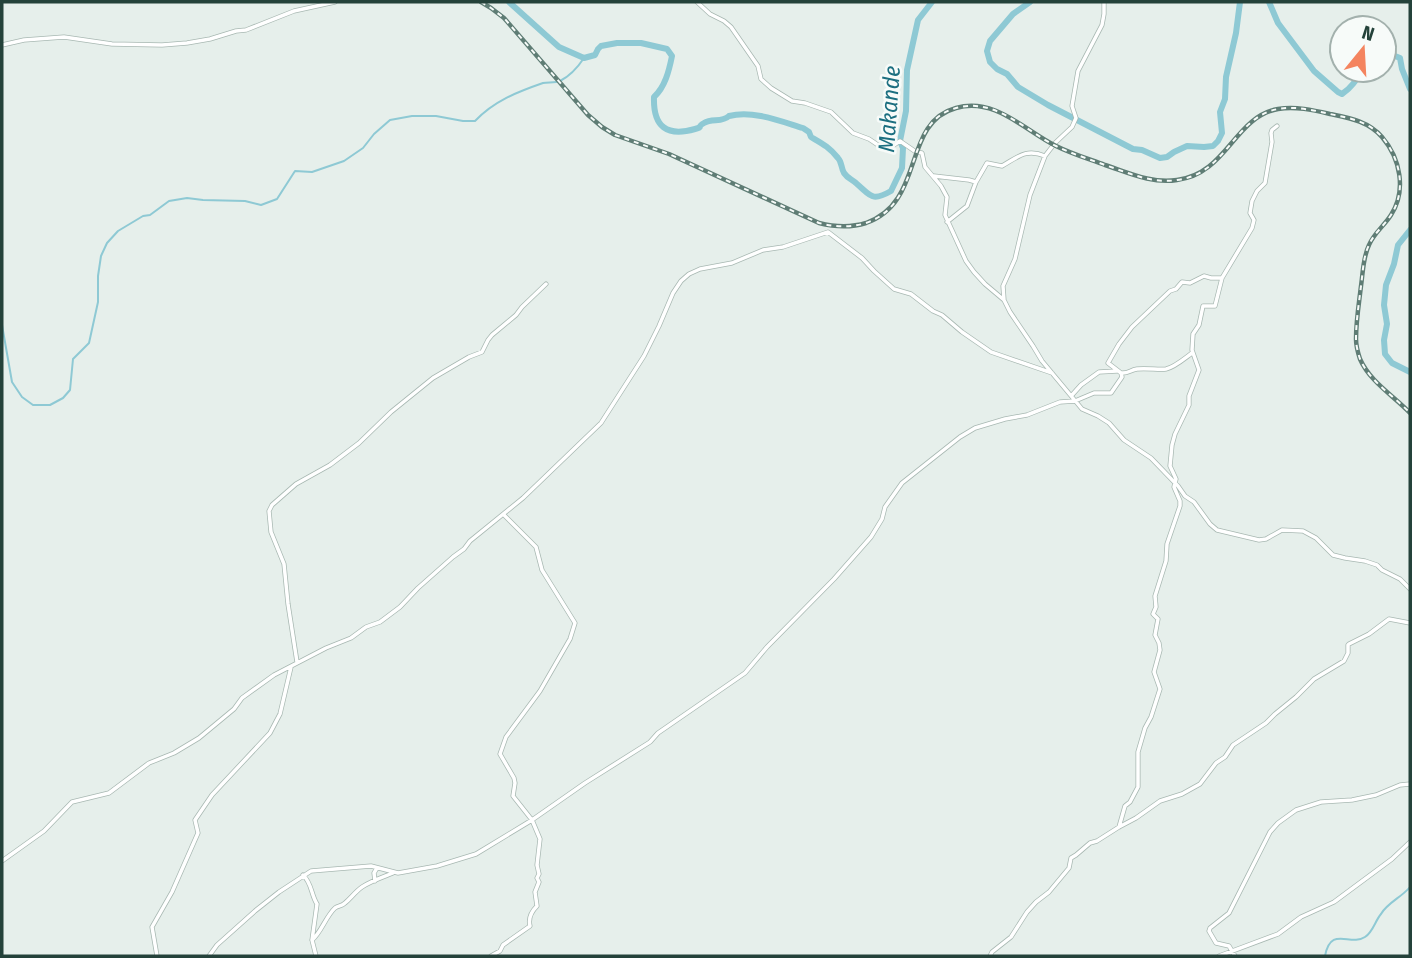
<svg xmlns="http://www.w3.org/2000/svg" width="1412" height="958" viewBox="0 0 1412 958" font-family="'Fira Sans Condensed',sans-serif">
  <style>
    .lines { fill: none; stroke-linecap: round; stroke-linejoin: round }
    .stream { stroke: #8ec9d4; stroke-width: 2 }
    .river { stroke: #8ec9d4; stroke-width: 6 }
    .minor-casing { stroke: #a8b8b2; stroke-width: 5 }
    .minor { stroke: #fff; stroke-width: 3.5 }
    .rail-casing { stroke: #5f7d75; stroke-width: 4.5 }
    .rail { stroke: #f7fbf9; stroke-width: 2; stroke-dasharray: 5; stroke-linecap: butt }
    .labels { text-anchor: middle; stroke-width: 5; stroke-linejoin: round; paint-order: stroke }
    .water-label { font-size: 23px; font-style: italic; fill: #1c6f80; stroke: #f7fbf9 }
  </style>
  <rect width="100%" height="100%" fill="#e6efeb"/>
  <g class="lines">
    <path class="stream" d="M 2,325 L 12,382 L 22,397 L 33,405 L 50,405 L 63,398 L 70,390 L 73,359 L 89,343 L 98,302 L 98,276 L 101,256 L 107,243 L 118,231 L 143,216 L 150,215 L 169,201 L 187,198 L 203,200 L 245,201 L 261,205 L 277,199 L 295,171 L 312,172 L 344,161 L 363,148 L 374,134 L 390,120 L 412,116 L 436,116 L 463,121 L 475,121 C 494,101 517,92 543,83 C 548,82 555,83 560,81 C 570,76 578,67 584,58
      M 1325,956 C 1331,925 1350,947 1365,937 C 1373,932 1375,921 1381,914 C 1387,903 1402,897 1410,887"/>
    <path class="river" d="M 509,2 L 559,47 L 584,58 L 595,55 L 598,49 L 601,46 L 617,43 L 641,43 L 667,49 L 672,56 C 669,71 665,87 654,97 C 653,127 667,137 695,129 C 705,126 695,128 704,123 C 712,118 722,123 729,116 C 753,110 780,121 803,128 L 809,132 L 811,137 C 823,144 829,147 838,158 C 842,162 841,168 844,173 C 848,179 852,179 857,184 C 871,196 872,202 891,191 L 902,168 L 903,148 L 900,141 L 906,111 L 907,70 L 918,20 L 932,2
      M 1030,2 L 1013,14 L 990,41 L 987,51 L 990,62 L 997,69 L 1007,74 L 1018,87 L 1048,105 L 1133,149 L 1142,150 L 1160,158 L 1167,157 L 1174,152 L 1187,146 L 1204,147 L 1213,146 L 1218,141 L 1222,133 L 1220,112 L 1225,99 L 1226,77 L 1236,33 L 1240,2
      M 1269,2 L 1278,23 L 1314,71 L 1338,92 L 1342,94 C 1352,87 1356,81 1361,70
      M 1384,59 L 1395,56 L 1400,58 L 1402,69 L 1410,89
      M 1410,230 L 1398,245 L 1394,264 L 1386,285 L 1384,305 L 1387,324 L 1384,340 L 1385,354 L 1392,363 L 1410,372"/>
    <g class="minor-casing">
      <path id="minor" d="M 697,2 L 710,14 L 724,21 L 731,27 L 758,66 L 761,79 L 771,88 L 792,101 L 805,103 L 831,112 L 853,133 L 869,139 L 884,149 L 891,147 L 900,141 L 916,152 L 922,153 L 925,167 L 941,186 L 947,197 L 945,215 L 966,261 L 974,272 L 985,284 L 1004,300
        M 1104,2 L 1104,14 L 1102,25 L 1078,71 L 1072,106 L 1076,118 L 1072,127 L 1055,143 L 1045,156 L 1030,195 L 1015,259 L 1003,286 L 1004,300 L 1010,312 L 1033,346 L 1042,361 L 1082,409 L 1098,416 L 1109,423 L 1124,440 L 1151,458 L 1178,486 L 1185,496 L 1194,502 L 1210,524 L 1217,530 L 1259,540 L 1266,539 L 1282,530 L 1303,531 L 1316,538 L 1333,555 L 1345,558 L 1365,561 L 1377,565 L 1382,570 L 1400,579 L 1410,589
        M 2,45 L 24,40 L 64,37 L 112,44 L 162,45 L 187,43 L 210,39 L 236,31 L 246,30 L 294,11 L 335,2
        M 934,176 L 969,180 L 976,182
        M 947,222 L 967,206 L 976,182 L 987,163 L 1002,166 C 1018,157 1026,148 1045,156
        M 1121,373 C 1128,374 1130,370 1137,369 C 1147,368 1160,370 1166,369 C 1175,367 1185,358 1192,353
        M 1072,395 L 1081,385 L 1099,372 L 1117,371
        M 297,662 L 288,604 L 284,564 L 271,532 L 269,511 L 272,505 L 296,484 L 330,465 L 359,443 L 391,412 L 433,378 L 469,357 L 482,352 L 488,340 L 492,335 L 516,315 L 522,307 L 546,284
        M 1119,827 L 1125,806 L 1130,802 L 1138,787 L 1138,752 L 1145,728 L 1151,717 L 1160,689 L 1154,672 L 1160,650 L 1159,643 L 1155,635 L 1158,619 L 1153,614 L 1156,607 L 1155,596 L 1166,561 L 1167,544 L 1180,506 L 1180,501 L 1174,487 L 1176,479 L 1170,466 L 1172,445 L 1175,434 L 1189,405 L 1189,396 L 1199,370 L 1192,350 L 1193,334 L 1199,325 L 1203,306 L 1215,306 L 1222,278 L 1252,228 L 1254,220 L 1250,213 L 1252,201 L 1257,191 L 1265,183 L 1272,142 L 1271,133 L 1272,130 L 1277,126
        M 2,861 L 44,831 L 72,802 L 109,793 L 149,763 L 174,753 L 199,738 L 234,709 L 242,698 L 274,675 L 326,648 L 351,638 L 366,627 L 380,622 L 400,607 L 418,588 L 453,557 L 464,549 L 470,541 L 523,498 L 601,423 L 644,356 L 659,326 L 673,293 L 681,281 L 689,274 L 700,269 L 732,263 L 763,250 L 783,247 L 828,232 L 862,258 L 874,271 L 894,289 L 911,294 L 933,311 L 942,315 L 962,332 L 991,352 L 1052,373
        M 303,875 C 312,883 311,895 317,904 L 312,940 L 316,956
        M 375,881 L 374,873 L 377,868
        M 312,940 C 321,933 326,916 335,908 C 338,906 342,906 345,903 C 351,898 355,892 362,887 C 371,881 383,877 393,873
        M 157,956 L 152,927 L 172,892 L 198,833 L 195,820 L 212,795 L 270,733 L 280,714 L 291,667
        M 209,956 L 217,945 L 255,911 L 279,892 L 311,871 L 371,866 L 398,873 L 437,866 L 476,854 L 532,820 L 585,783 L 650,742 L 658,733 L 745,673 L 767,647 L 834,579 L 871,537 L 882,519 L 885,507 L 902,483 L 960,437 L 975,428 L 1005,419 L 1027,415 L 1060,402 L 1075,401 L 1094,393 L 1111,393 L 1122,377 L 1121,373 L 1108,363 L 1119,344 L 1132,327 L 1170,291 L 1176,289 L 1182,282 L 1190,283 L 1204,276 L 1211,278 L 1222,278
        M 491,956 L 500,951 L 503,945 L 530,926 C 528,918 531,912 537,906 L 535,892 L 539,882 L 537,878 L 539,874 L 537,865 L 540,839 L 532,820 L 513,796 L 515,783 L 514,778 L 500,754 L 506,737 L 540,691 L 570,639 L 575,623 L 542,570 L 536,547 L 504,515
        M 990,956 L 992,952 L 1011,937 L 1027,912 L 1036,902 L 1049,892 L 1069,868 L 1071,858 L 1076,855 L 1090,843 L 1097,841 L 1119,827 L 1136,818 L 1160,801 L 1182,794 L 1200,784 L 1216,763 L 1225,757 L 1233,745 L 1266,723 L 1275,714 L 1296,697 L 1314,679 L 1344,661 L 1348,653 L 1348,645 L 1349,644 L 1369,634 L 1389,619 L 1410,623
        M 1219,956 L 1278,934 L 1301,917 L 1334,902 L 1392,859 L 1410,842
        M 1235,956 L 1229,946 L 1216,943 L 1209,931 L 1210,928 L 1229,913 L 1270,832 L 1278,823 L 1296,810 L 1321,802 L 1352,800 L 1376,795 L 1400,785 L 1410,784"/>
    </g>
    <use href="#minor" class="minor"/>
    <g class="rail-casing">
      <path id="rail" d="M 481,2 L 491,8 L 504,18 L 588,115 L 602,127 L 615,135 L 669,154 L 819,223 C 835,227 850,228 866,223 C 926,202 901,123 956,108 C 995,97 1024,130 1056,146 C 1072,154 1089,159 1105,165 C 1129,173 1152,184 1177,180 C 1227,174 1234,117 1278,109 C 1295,106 1313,110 1330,114 C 1349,118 1368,121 1382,137 C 1400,158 1407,190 1391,215 C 1384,226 1374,233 1369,245 C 1363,257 1363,272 1361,286 C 1359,303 1356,321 1356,339 C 1356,345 1358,353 1360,359 C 1370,382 1394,396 1410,413"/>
    </g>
    <use href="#rail" class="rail"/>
  </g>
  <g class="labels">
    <g class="water-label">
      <text transform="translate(889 109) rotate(-86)" y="8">Makande</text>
    </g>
  </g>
  <rect width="1412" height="958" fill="none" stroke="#24423a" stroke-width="7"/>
  <g transform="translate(1363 49) rotate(18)"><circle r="33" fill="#f7fbf9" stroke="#a3b1ad" stroke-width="2"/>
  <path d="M0-5L12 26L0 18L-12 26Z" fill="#f4845f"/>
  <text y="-10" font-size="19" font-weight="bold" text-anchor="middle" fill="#24423a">N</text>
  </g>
</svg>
